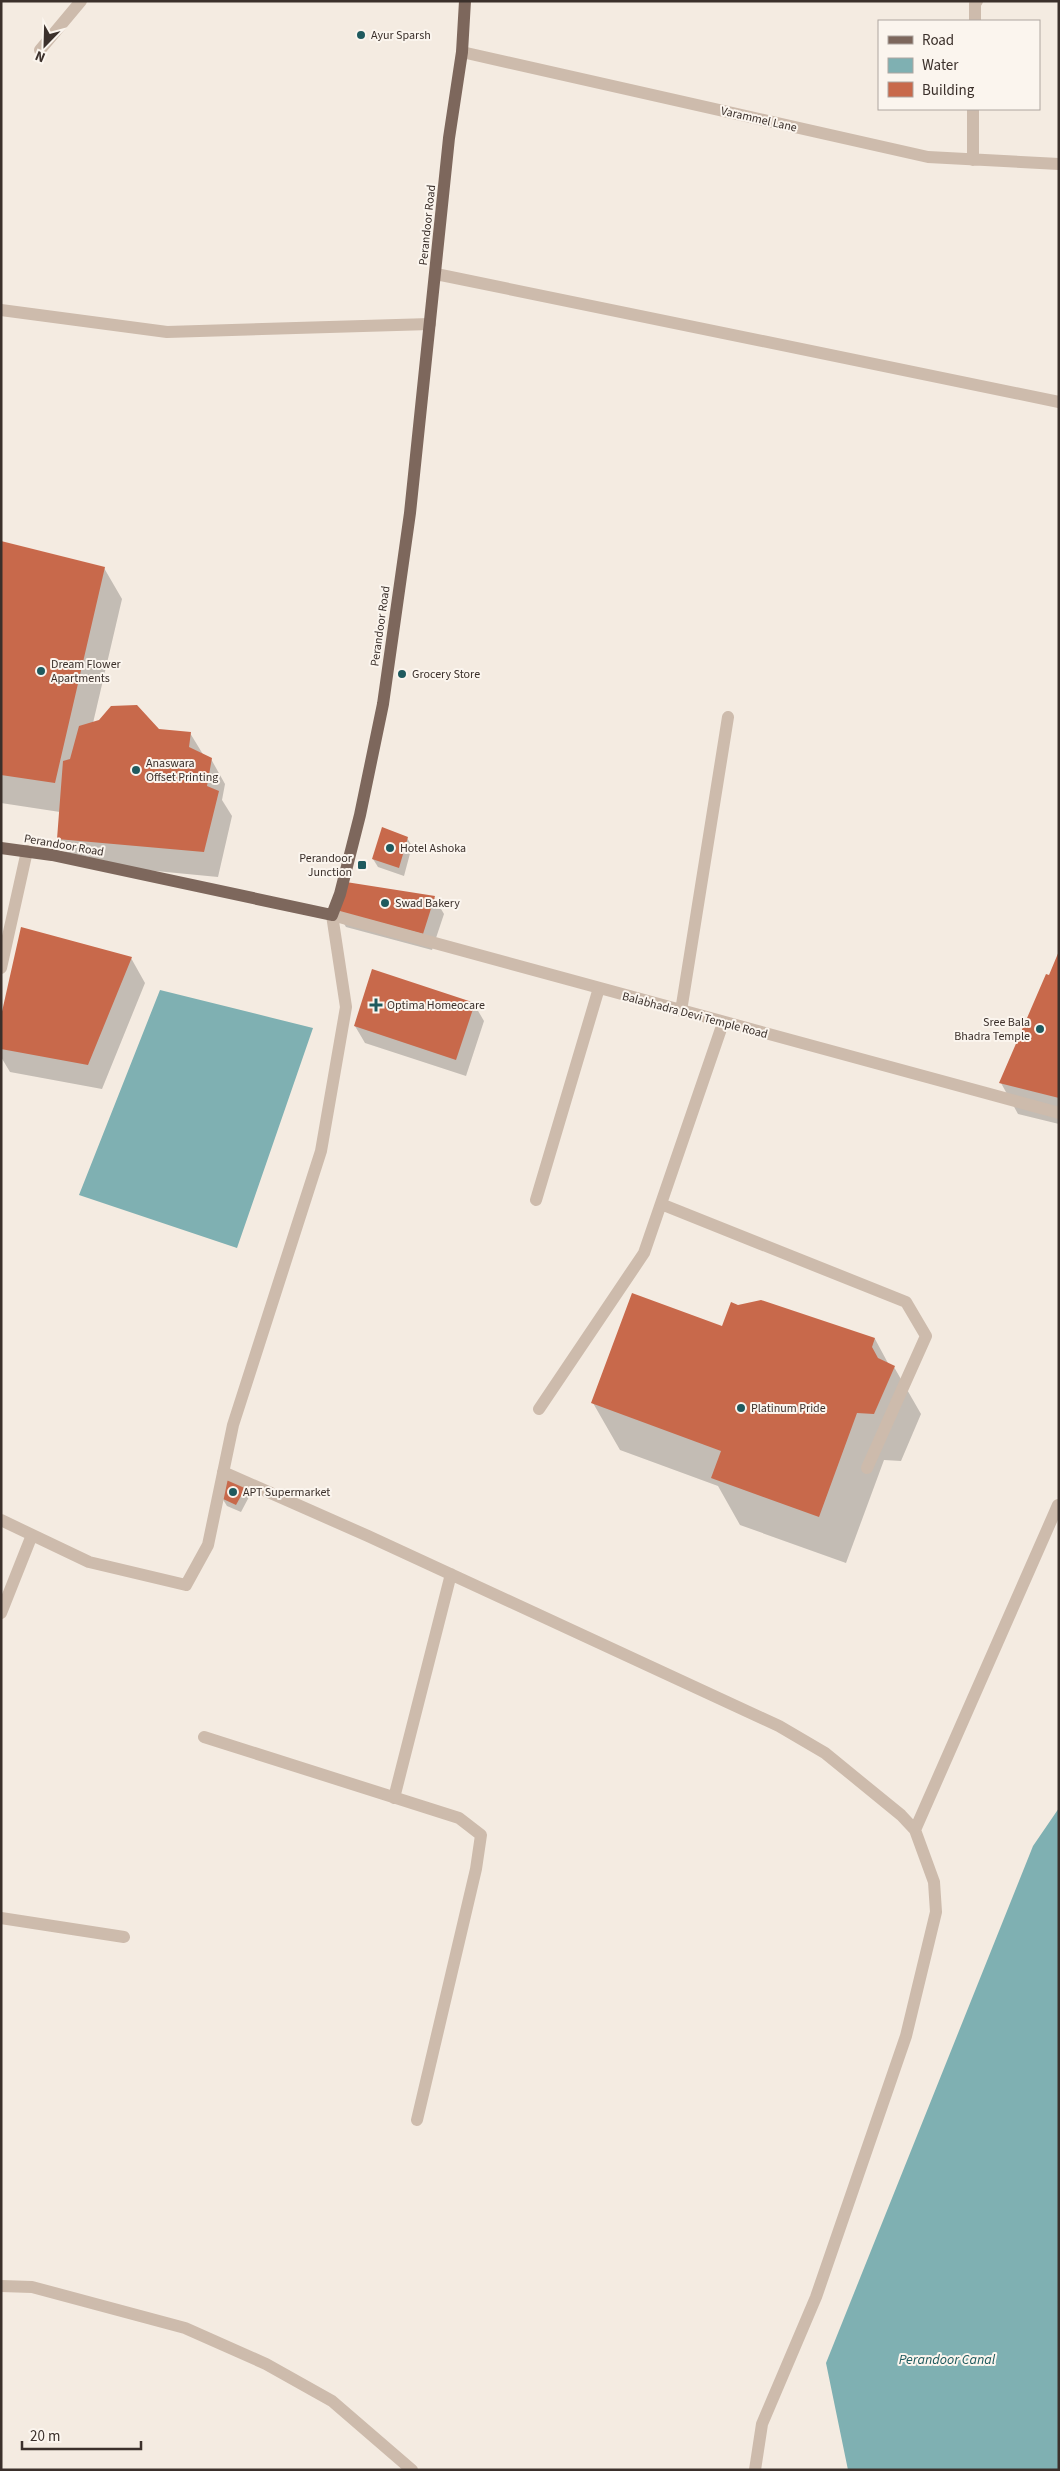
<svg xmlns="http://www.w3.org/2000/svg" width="1060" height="2471" viewBox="0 0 1060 2471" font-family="'Source Sans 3',sans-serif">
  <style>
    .water { fill: #7fb0b2 }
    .shadow { fill: #0003 }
    .building { fill: #c8694b }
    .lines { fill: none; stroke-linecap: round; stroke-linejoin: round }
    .minor { stroke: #cdbbac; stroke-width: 12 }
    .major { stroke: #7d675c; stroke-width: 12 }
    .poi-dot { fill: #1f5a5e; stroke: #fbf5ee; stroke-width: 2 }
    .labels { text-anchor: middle; stroke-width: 4; stroke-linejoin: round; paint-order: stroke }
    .poi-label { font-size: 12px; fill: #3b302b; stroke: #fbf5ee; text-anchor: start }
    .street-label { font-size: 12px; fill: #3b302b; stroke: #fbf5ee }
    .water-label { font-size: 14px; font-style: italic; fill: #1f5a5e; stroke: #fbf5ee }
  </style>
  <rect width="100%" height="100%" fill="#f4ebe1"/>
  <path class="water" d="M 160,990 L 313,1028 L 237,1248 L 79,1195 Z
    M 1059,1808 L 1059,2470 L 848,2470 L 826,2363 L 1033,1846 Z"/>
  <path class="shadow" d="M 1,545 L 104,568 L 122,599 L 93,723 L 190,733 L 204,756 L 211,759 L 225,784 L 222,800 L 232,816 L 218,877 L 73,863 L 58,839 L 60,812 L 1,803 Z
    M 407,838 L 412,846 L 404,876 L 378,867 L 373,859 Z
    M 434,897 L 444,914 L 432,950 L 346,927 L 336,910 Z
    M 1059,955 L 1059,1124 L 1018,1114 L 1001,1083 Z
    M 131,958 L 145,983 L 102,1089 L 10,1072 L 1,1057 L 1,1021 Z
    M 474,1004 L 484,1021 L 466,1076 L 365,1043 L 355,1026 Z
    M 723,1328 L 875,1339 L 889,1365 L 894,1367 L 921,1414 L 901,1461 L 884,1460 L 846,1563 L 740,1525 L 718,1486 L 620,1450 L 593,1403 Z
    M 246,1486 L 250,1495 L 241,1512 L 227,1506 L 222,1498 Z"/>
  <path class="building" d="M 1,541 L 105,567 L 55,783 L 1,775 Z
    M 137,705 L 159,729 L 191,732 L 189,747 L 212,758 L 207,786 L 219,791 L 204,852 L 57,839 L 63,761 L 70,759 L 79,726 L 99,720 L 111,706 Z
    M 382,827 L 408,837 L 399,868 L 372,859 Z
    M 346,882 L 435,896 L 423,934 L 335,911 Z
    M 21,927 L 132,957 L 88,1065 L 1,1049 L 1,1016 Z
    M 1059,951 L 1059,1098 L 999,1083 L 1046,974 L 1049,975 Z
    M 372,969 L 475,1003 L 456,1060 L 354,1026 Z
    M 632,1293 L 722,1326 L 731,1302 L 738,1305 L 761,1300 L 875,1338 L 872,1347 L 878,1358 L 895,1366 L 874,1414 L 857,1413 L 819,1517 L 711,1478 L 721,1451 L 591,1403 Z
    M 226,1477 L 247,1485 L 236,1505 L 221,1498 Z"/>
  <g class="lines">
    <path class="minor" d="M 975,21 L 975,4 L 977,1
      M 40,50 L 81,1
      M 462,52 L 928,157 L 1059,164
      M 973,160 L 973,109
      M 436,274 L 1059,402
      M 1,310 L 167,332 L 430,324
      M 1,968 L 27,851
      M 681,1011 L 728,717
      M 536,1200 L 599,988
      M 661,1204 L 906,1302 L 926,1336 L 867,1468
      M 539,1409 L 644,1253 L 723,1023
      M 223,1472 L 368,1536 L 779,1726 L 825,1753 L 901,1815 L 915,1830 L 934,1882 L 936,1912 L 906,2036 L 816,2297 L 762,2424 L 755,2470
      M 1,1520 L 89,1562 L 186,1585 L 208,1545 L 233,1425 L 321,1151 L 346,1007 L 332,915 L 1059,1113
      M 1,1613 L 32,1535
      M 204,1737 L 459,1818 L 481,1835 L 476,1869 L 417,2120
      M 394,1798 L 451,1574
      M 915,1830 L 1058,1505
      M 1,1918 L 124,1937
      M 1,2286 L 32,2287 L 185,2328 L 266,2364 L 332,2401 L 412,2470"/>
    <path class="major" d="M 1,848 L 52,855 L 332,915 L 340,894 L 360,815 L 383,704 L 410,513 L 449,138 L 462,52 L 465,1"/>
  </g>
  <g class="poi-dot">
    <circle cx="361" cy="35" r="5"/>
    <circle cx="41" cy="671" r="5"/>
    <circle cx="402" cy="674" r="5"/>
    <circle cx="136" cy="770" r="5"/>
    <circle cx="390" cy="848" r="5"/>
    <rect x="357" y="860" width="10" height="10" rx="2.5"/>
    <circle cx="385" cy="903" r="5"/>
    <path d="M373.5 997.5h5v5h5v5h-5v5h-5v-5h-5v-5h5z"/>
    <circle cx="1040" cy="1029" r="5"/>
    <circle cx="741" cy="1408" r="5"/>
    <circle cx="233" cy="1492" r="5"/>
  </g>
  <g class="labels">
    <g class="poi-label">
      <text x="371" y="39">Ayur Sparsh</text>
      <text x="51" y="668">Dream Flower<tspan x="51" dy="14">Apartments</tspan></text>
      <text x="412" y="678">Grocery Store</text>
      <text x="146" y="767">Anaswara<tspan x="146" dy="14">Offset Printing</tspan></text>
      <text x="400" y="852">Hotel Ashoka</text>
      <text x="352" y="862" text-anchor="end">Perandoor<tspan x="352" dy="14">Junction</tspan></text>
      <text x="395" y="907">Swad Bakery</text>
      <text x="387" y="1009">Optima Homeocare</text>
      <text x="1030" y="1026" text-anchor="end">Sree Bala<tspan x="1030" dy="14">Bhadra Temple</tspan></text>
      <text x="751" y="1412">Platinum Pride</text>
      <text x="243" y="1496">APT Supermarket</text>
    </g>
    <g class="street-label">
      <text transform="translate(759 119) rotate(13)" y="4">Varammel Lane</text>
      <text transform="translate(427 225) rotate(-84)" y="4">Perandoor Road</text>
      <text transform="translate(380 626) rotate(-82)" y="4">Perandoor Road</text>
      <text transform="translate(64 845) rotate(10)" y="4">Perandoor Road</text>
      <text transform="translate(695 1015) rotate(15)" y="4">Balabhadra Devi Temple Road</text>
    </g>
    <g class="water-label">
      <text x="947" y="2364">Perandoor Canal</text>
    </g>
  </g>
  <rect width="1060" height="2471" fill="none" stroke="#3b302b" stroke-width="5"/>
  <rect x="878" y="20" width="162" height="90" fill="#fbf5ee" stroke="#aea6a0"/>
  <rect x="888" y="36" width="25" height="8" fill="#7d675c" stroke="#aea6a0"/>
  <text x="922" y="45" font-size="15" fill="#3b302b">Road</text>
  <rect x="888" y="58" width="25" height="15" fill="#7fb0b2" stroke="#aea6a0"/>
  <text x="922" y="70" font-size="15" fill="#3b302b">Water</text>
  <rect x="888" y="82" width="25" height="15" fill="#c8694b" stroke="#aea6a0"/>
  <text x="922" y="95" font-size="15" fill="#3b302b">Building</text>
  <g transform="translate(45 45) rotate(203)" stroke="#fbf5ee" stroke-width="4" paint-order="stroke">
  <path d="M0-4L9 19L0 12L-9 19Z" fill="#3b302b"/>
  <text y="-8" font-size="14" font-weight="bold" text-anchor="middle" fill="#3b302b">N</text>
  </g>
  <path d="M22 2441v8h119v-8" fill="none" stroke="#3b302b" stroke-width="2.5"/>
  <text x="30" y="2441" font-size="15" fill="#3b302b" stroke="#fbf5ee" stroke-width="4" paint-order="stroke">20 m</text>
</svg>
